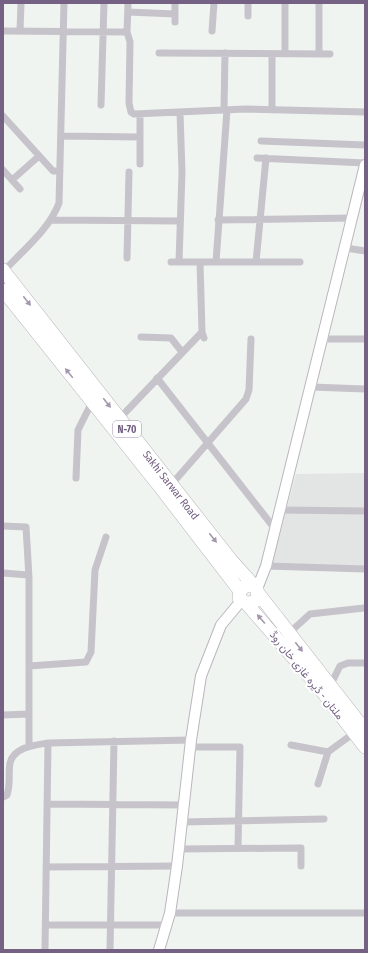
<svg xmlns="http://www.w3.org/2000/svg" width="368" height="953" viewBox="0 0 368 953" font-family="'Fira Sans Condensed',Vazirmatn,sans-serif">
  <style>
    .built { fill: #e2e5e4 }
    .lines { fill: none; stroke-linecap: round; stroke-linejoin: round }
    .secondary-casing { stroke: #bbb5bf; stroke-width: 12 }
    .highway-casing { stroke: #b7b3ba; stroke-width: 14 }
    .street { stroke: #c7c3ca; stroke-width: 7 }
    .secondary { stroke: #fff; stroke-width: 10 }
    .highway { stroke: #fff; stroke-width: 13 }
    .oneway { fill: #a598ae }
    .labels { text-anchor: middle; stroke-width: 4; stroke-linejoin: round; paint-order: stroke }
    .shield { fill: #fff; stroke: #9e90a8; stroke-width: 1 }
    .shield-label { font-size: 10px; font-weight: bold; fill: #746183 }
    .street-label { font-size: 11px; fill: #746183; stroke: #fff }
  </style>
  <rect width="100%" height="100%" fill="#eff4f0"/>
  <path class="built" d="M 365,473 L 365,571 L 270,569 L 296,474 Z"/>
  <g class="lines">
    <g class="secondary-casing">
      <path id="secondary" d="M 257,589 L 266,566 L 365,165
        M 159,950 L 170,913 L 177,866 L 191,740 L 201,676 L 221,625 L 241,601"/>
    </g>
    <g class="highway-casing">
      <path id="highway" d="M 3,270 L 231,560 L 257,589 L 258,597 L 257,600 L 247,604 L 239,598 L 240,591 L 245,586 L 252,586
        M 3,290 L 160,487 L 240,591
        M 258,593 L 365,730
        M 247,604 L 322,691 L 365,747"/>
    </g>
    <path class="street" d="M 285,3 L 285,54
      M 319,3 L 319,54
      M 128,12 L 175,14
      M 248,16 L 248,3
      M 175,22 L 175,3
      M 3,31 L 127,32 L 130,42 L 129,103 L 131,112 L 134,114 L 245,109 L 365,112
      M 20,31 L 21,3
      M 212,31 L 214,3
      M 127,32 L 128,3
      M 159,53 L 330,54
      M 272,54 L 272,110
      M 101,105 L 104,3
      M 224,110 L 225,53
      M 140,114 L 140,164
      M 3,116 L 53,171 L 60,171
      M 61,136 L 140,137
      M 261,141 L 365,145
      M 257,158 L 365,163
      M 3,170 L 20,189
      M 12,180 L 39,156
      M 51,220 L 180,221
      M 218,220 L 353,218
      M 346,248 L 365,251
      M 127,258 L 129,172
      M 171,262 L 300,262
      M 179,262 L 182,172 L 180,112
      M 200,262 L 202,332 L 204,338
      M 216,262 L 227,110
      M 256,262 L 266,158
      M 4,271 C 23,250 49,230 59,203 L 64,3
      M 141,337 L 171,338 L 182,352
      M 323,339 L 365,339
      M 157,378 L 275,529
      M 311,387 L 365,389
      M 119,419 L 202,332
      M 76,478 L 78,430 L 92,402
      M 171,485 L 246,399 L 249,390 L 251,339
      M 280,510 L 365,511
      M 3,526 L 26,527 L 29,578 L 29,746
      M 266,566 L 365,569
      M 3,573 L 28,575
      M 288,634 L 310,614 L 364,608
      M 29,666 L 86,662 L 91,652 L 95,570 L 106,537
      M 330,686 L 340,666 L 348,663 L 365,663
      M 3,715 L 29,714
      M 291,745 L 328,752
      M 190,747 L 240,747 L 238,848
      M 318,784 L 328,752 L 354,733
      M 3,797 L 7,795 C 11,784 8,774 10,763 C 14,747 35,745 48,743 L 191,740
      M 47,804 L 184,805
      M 182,822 L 324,819
      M 179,849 L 301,848 L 301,866
      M 46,867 L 177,866
      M 170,913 L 365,913
      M 46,925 L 166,925
      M 45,950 L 48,743
      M 110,950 L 114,741"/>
    <use href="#secondary" class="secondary"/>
    <use href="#highway" class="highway"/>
  </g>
  <defs><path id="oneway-solid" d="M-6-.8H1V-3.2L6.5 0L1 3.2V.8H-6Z"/></defs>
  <g class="oneway">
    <use href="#oneway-solid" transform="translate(27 301) rotate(52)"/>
    <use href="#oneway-solid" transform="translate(69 373) rotate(-129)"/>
    <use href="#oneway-solid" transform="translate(107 403) rotate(52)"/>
    <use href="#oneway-solid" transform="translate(213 538) rotate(52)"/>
    <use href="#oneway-solid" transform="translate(261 619) rotate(-131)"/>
    <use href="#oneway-solid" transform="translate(299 647) rotate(52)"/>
  </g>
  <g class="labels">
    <rect class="shield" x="113" y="421" width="28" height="16" rx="3"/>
    <g class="shield-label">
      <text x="127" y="433">N-70</text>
    </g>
    <g class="street-label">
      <text transform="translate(171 485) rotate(52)" y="4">Sakhi Sarwar Road</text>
      <text transform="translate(307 675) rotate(51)" y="4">ملتان - ڈیرہ غازی خان روڈ</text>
    </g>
  </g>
  <rect width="368" height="953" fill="none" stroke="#746183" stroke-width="8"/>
</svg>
